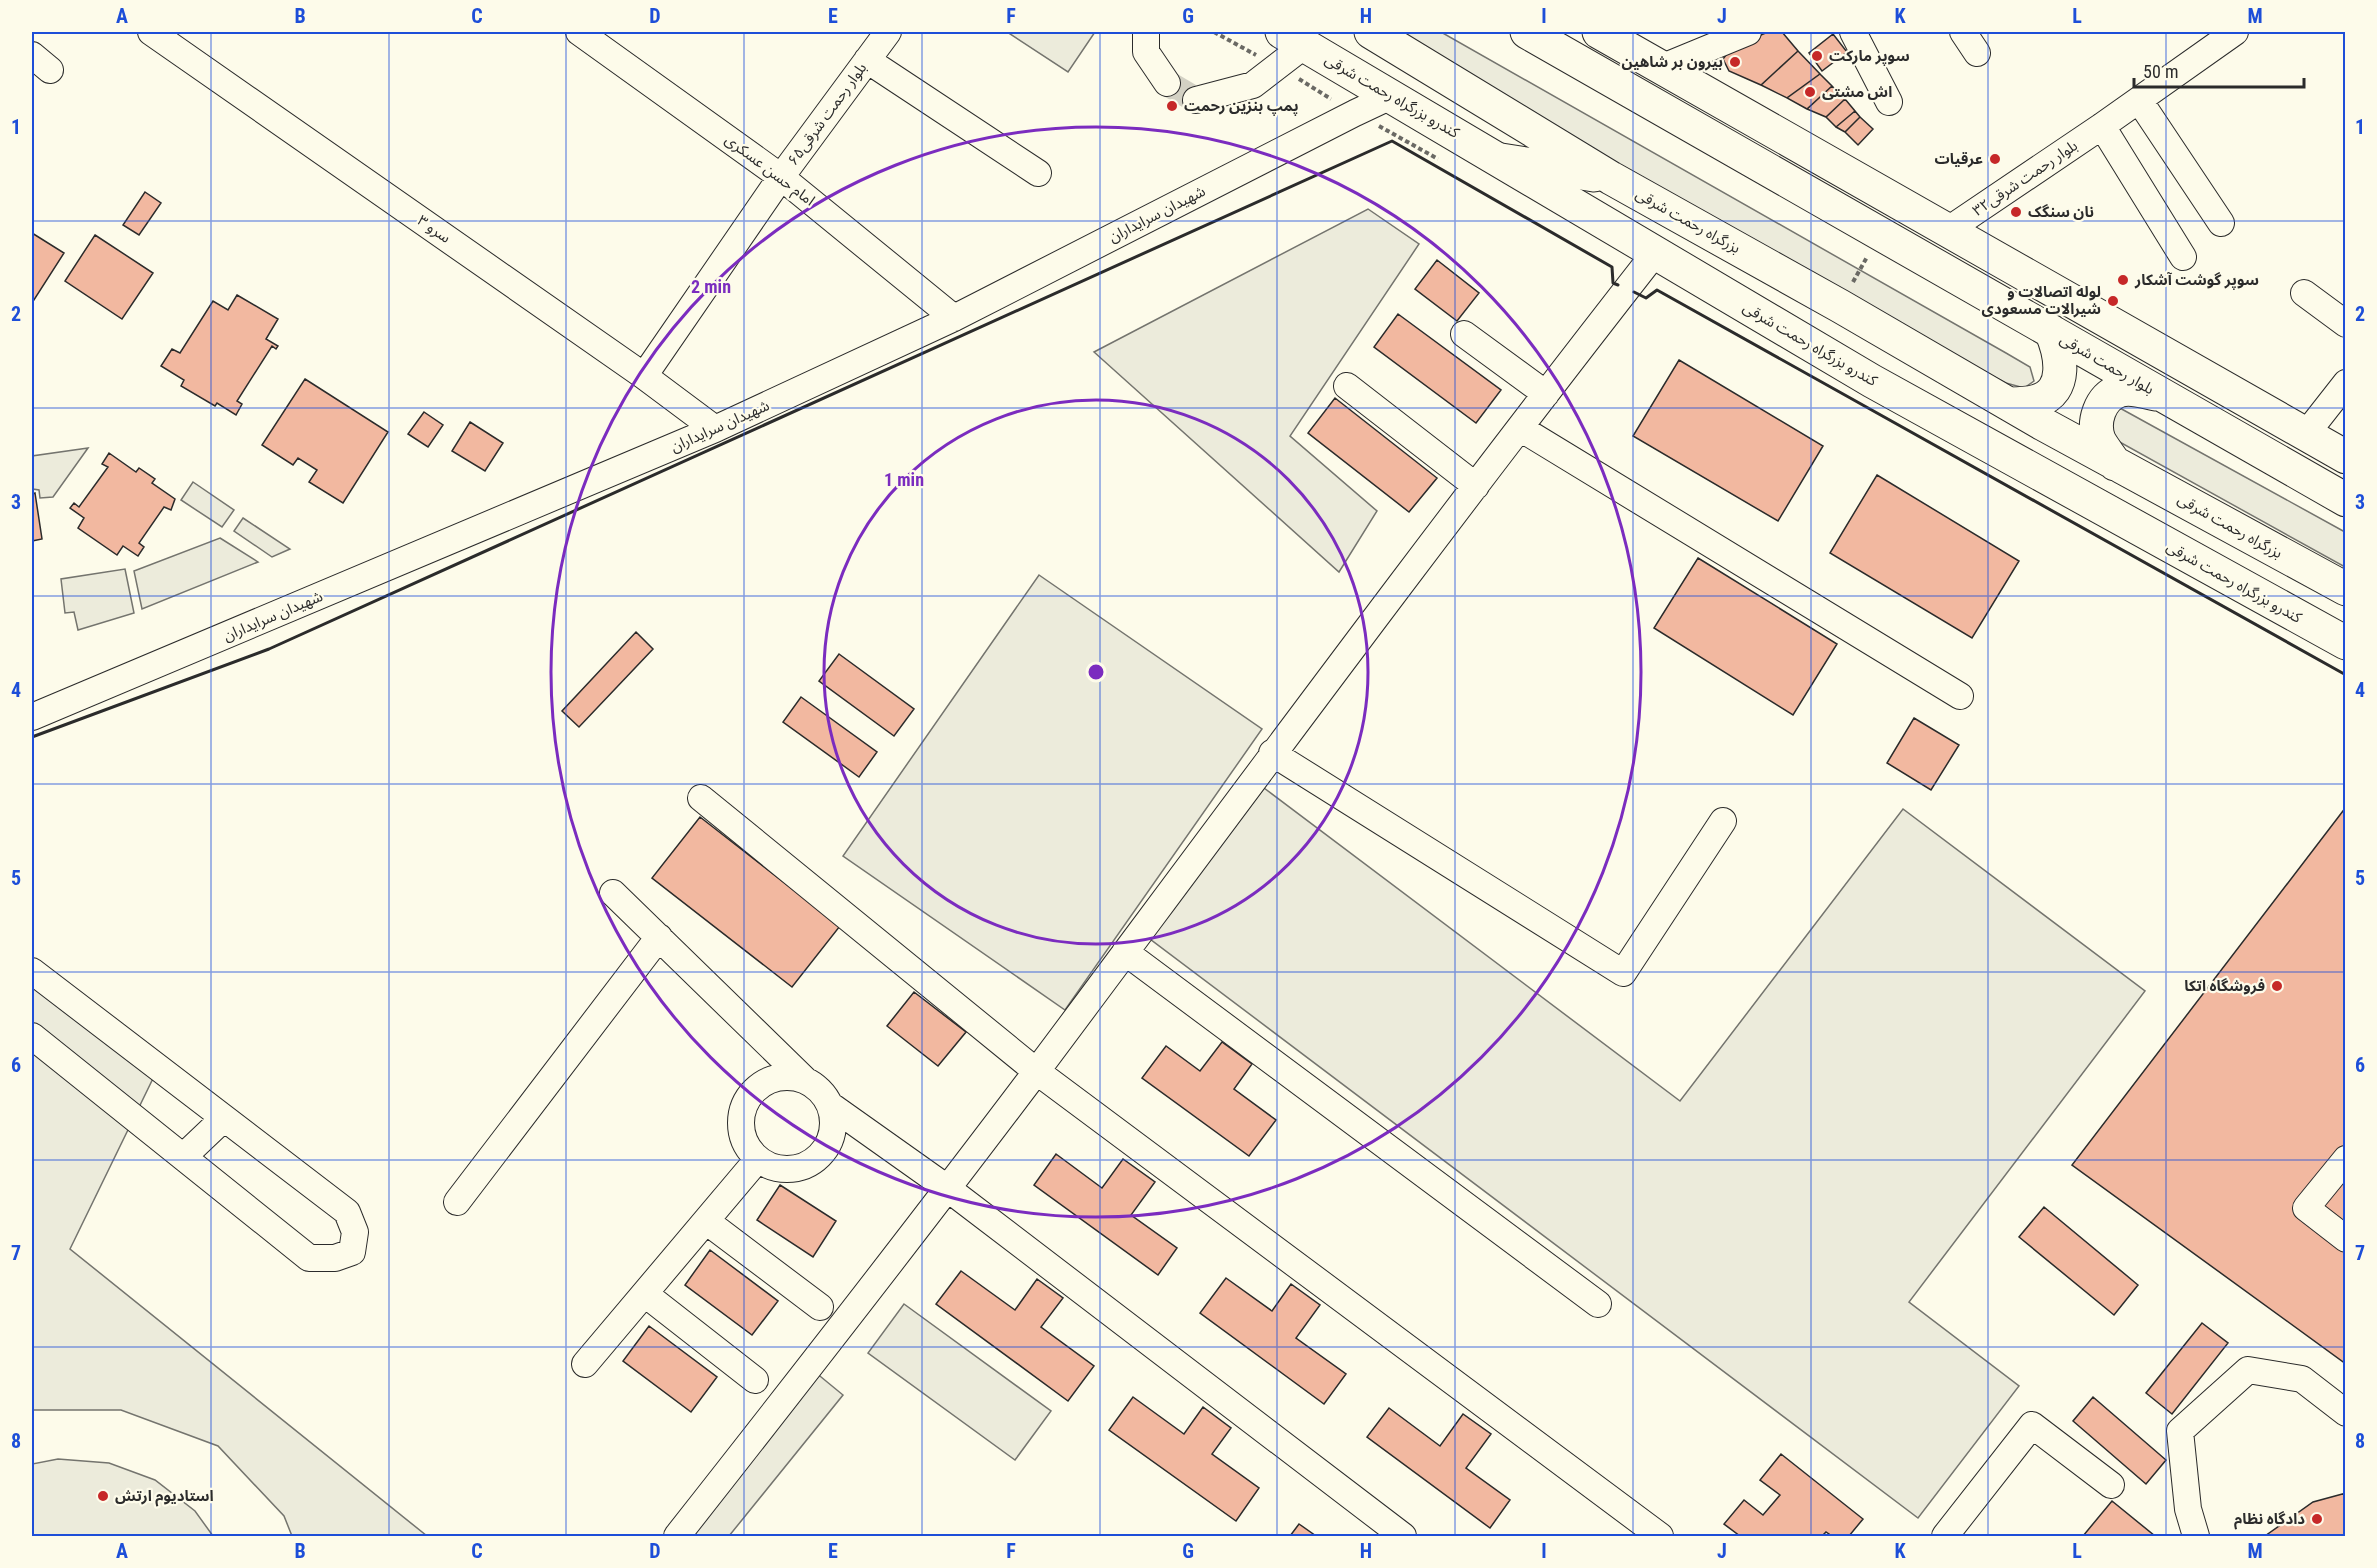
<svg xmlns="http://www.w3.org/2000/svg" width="2377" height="1568" viewBox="0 0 2377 1568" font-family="'Roboto Condensed','Noto Sans Arabic',sans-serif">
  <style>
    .green { fill: #ecebdb; stroke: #74746e; stroke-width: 1.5 }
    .building { fill: #f2b8a0; stroke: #2b2b2b; stroke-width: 1.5 }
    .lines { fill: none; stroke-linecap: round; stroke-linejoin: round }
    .minor-tunnel { stroke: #d3d1c4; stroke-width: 26; stroke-dasharray: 26 13; stroke-linecap: butt }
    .minor-casing { stroke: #2b2b2b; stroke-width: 28 }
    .major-casing { stroke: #2b2b2b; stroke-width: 35 }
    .highway-casing { stroke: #2b2b2b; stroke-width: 35 }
    .path { stroke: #6a6964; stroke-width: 4; stroke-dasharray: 4.5 3; stroke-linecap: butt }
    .minor { stroke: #fdfbea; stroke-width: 26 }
    .major { stroke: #fdfbea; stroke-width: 33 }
    .highway { stroke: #fdfbea; stroke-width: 33 }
    .wall { stroke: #2b2b2b; stroke-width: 3 }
    .grid { fill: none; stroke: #1d4ed8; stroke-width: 1.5; stroke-opacity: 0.55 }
    .ring { fill: none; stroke: #7b2cbf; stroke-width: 3 }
    .poi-dot { fill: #c62828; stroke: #fdfbea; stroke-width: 2 }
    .labels { text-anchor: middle; stroke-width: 4.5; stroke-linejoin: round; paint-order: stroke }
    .poi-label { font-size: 15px; font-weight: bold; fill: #2b2b2b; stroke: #fdfbea; text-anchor: start }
    .street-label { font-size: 15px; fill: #2b2b2b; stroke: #fdfbea }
    .centre { fill: #7b2cbf; stroke: #fdfbea; stroke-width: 3 }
    .ring-label { font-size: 18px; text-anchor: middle; font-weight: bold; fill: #7b2cbf; stroke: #fdfbea; stroke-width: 4.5; stroke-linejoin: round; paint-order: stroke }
    .neatline { fill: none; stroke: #1d4ed8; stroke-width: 2 }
    .grid-label { font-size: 20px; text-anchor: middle; font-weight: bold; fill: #1d4ed8 }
  </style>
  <rect width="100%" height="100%" fill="#fdfbea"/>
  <path class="green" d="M 1007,32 L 1095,32 L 1068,72 Z
    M 1396,32 L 1441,32 L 2006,353 L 2030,367 L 2034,381 L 2024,388 L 2006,383 L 1980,370 L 1639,176 Z
    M 1368,209 L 1419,244 L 1290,436 L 1377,511 L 1339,572 L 1094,352 Z
    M 2118,407 L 2345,532 L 2345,567 L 2116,440 L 2107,412 Z
    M 88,448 L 53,497 L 40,498 L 39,490 L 33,489 L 32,456 Z
    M 193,482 L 234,510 L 222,527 L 181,500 Z
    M 243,518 L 290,549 L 272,557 L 234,531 Z
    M 220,538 L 258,562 L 142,609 L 134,571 Z
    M 125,569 L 134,613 L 78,630 L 74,612 L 65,613 L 61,579 Z
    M 1039,575 L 1262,729 L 1065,1010 L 843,856 Z
    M 1264,788 L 1680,1101 L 1903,809 L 2145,991 L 1909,1302 L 2019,1386 L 1918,1518 L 1150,939 Z
    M 32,982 L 161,1062 L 70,1249 L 427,1536 L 292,1536 L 284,1516 L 218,1446 L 121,1410 L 32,1410 Z
    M 904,1304 L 1051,1411 L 1015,1460 L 868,1353 Z
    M 815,1372 L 843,1395 L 729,1536 L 682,1536 Z
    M 58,1459 L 109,1463 L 155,1480 L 195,1511 L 213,1536 L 32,1536 L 32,1464 Z"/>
  <path class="building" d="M 1768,32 L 1782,32 L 1798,51 L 1761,85 L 1729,71 L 1723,59 L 1732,47 Z
    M 1833,34 L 1847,52 L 1822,71 L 1809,53 Z
    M 1798,51 L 1820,74 L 1787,98 L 1761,85 Z
    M 1820,74 L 1832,86 L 1807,109 L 1787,98 Z
    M 1832,86 L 1845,99 L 1826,117 L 1807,109 Z
    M 1845,99 L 1855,111 L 1836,127 L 1826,117 Z
    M 1855,111 L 1860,117 L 1845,132 L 1836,127 Z
    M 1860,117 L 1873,129 L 1858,145 L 1845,132 Z
    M 145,192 L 161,203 L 139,235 L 123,225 Z
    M 32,233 L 64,253 L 32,303 Z
    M 95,235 L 153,273 L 122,319 L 65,281 Z
    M 1437,260 L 1479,293 L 1457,321 L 1415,289 Z
    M 237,295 L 278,319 L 266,339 L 278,346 L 276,349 L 272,346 L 237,401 L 242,404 L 236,415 L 217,403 L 215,406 L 181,386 L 184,380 L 161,366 L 172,349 L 180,353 L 213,301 L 228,310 Z
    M 1398,314 L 1501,390 L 1476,423 L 1374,347 Z
    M 1679,360 L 1823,446 L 1778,521 L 1633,436 Z
    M 305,379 L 388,432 L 343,503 L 309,482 L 317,470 L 298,458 L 293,465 L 262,445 Z
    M 1335,398 L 1437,478 L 1409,512 L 1308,433 Z
    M 424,412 L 443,425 L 428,447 L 408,434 Z
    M 470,422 L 503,443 L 485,471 L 452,451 Z
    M 109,453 L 136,472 L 139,468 L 155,479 L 152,483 L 175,499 L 171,510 L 164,507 L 139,543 L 144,547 L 138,556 L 123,546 L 117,555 L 78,528 L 84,518 L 70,508 L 74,503 L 79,507 L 108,467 L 102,464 Z
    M 1877,475 L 2019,561 L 1972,638 L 1830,553 Z
    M 35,493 L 42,539 L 32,541 L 32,494 Z
    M 1698,558 L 1837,644 L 1793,715 L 1654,628 Z
    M 636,632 L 653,649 L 579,727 L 562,711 Z
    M 839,654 L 914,709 L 894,736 L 819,681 Z
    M 801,697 L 877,752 L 859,777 L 783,722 Z
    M 1914,718 L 1959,745 L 1931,790 L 1887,763 Z
    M 2346,807 L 2346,1364 L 2072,1165 Z
    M 700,817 L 840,926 L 792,987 L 652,878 Z
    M 914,992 L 966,1032 L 938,1066 L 887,1026 Z
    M 1222,1042 L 1252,1064 L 1234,1089 L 1276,1120 L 1249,1156 L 1142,1078 L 1166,1046 L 1200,1071 Z
    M 1056,1154 L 1102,1188 L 1123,1159 L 1155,1182 L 1131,1215 L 1177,1248 L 1158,1275 L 1034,1185 Z
    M 780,1185 L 836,1221 L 813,1257 L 757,1220 Z
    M 2044,1207 L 2138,1285 L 2114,1315 L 2019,1237 Z
    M 710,1250 L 778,1301 L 752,1335 L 685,1285 Z
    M 961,1271 L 1015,1310 L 1037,1279 L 1063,1298 L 1041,1327 L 1094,1366 L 1068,1401 L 936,1304 Z
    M 1226,1278 L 1272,1311 L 1291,1284 L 1320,1305 L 1296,1338 L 1346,1374 L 1324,1404 L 1200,1313 Z
    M 2202,1323 L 2228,1343 L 2172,1414 L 2146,1393 Z
    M 649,1326 L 717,1377 L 691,1412 L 623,1361 Z
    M 1133,1397 L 1184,1434 L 1203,1407 L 1231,1428 L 1212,1454 L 1259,1488 L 1236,1521 L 1109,1430 Z
    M 2093,1397 L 2166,1460 L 2146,1484 L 2073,1421 Z
    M 1389,1408 L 1440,1446 L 1463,1414 L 1491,1434 L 1466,1468 L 1510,1500 L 1490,1528 L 1367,1437 Z
    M 1781,1454 L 1863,1519 L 1849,1536 L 1832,1536 L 1826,1532 L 1822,1536 L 1740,1536 L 1724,1524 L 1744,1500 L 1763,1515 L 1780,1495 L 1760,1480 Z
    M 2346,1493 L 2346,1536 L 2265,1536 L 2313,1502 Z
    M 2112,1501 L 2155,1536 L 2083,1536 Z
    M 1299,1524 L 1316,1536 L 1290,1536 Z"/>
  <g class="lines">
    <path class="minor-tunnel" d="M 1167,83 L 1196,100"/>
    <g class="minor-casing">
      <path id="minor" d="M 151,32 L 644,376 L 715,429
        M 579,32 L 781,177 L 954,318
        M 1146,32 L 1146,52 L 1167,83
        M 1853,32 L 1889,102
        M 1963,32 L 1977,53
        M 32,55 L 50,70
        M 867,60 L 1038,173
        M 1663,67 L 1748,32
        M 1196,100 L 1253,85 L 1305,45
        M 2139,100 L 2221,223
        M 2102,126 L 2183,257
        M 1948,230 L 2102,126 L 2235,32
        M 2304,293 L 2346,324
        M 1464,334 L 1546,394
        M 644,376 L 781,177 L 888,32
        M 1347,386 L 1476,486
        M 1520,428 L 1960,696
        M 2306,434 L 2346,383
        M 32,717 L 715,429 L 954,318 L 1355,113 L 1391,96
        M 1272,753 L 1623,973 L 1723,821
        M 701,798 L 1036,1071 L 1660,1536
        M 613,893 L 805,1080
        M 1125,952 L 1598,1304
        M 32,971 L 347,1212 L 355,1232 L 352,1252 L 335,1258 L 309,1258 L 32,1036
        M741 1123a46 46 0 1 1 92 0a46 46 0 1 1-92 0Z
        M 830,1105 L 947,1188 L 1403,1536
        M 183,1157 L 224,1118
        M 2346,1159 L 2306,1208 L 2346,1239
        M 457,1202 L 659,937
        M 706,1221 L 820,1307
        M 645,1294 L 755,1380
        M 585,1364 L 758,1159
        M 677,1536 C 799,1381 920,1226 1039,1068 C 1243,795 1445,521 1655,253
        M 1945,1536 L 2032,1425 L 2111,1485
        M 2196,1536 L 2188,1509 L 2180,1431 L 2248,1370 L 2302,1379 L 2346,1413"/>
    </g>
    <g class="major-casing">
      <path id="major" d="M 1282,32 L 1872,381 L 2346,643
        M 1599,32 L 2346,457"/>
    </g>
    <g class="highway-casing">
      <path id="highway" d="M 1371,32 L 1611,178 L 1840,306 L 2043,424 L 2346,589
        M 1527,32 L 2346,500
        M 1501,160 L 1594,175
        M 2009,404 C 2018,404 2028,404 2037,401 C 2069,391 2061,354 2051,331
        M 2115,464 C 2110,456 2103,448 2099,440 C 2092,422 2100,398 2118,391 C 2130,386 2145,392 2156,394"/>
    </g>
    <path class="path" d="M 1214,32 L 1256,55
      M 1299,79 L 1331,99
      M 1379,126 L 1438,159
      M 1853,282 L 1867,257"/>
    <use href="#minor" class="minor"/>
    <use href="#major" class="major"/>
    <use href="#highway" class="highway"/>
    <path class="wall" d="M 1634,292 L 1646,298 L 1657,290 L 2346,675
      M 32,737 L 269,649 L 1392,141 L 1612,267 L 1613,283 L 1618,285"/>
  </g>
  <path class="grid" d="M 211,32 L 211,1536M 389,32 L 389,1536M 566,32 L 566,1536M 744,32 L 744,1536M 922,32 L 922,1536M 1100,32 L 1100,1536M 1277,32 L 1277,1536M 1455,32 L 1455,1536M 1633,32 L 1633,1536M 1811,32 L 1811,1536M 1988,32 L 1988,1536M 2166,32 L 2166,1536M 32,221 L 2346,221M 32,408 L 2346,408M 32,596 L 2346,596M 32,784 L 2346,784M 32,972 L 2346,972M 32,1160 L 2346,1160M 32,1347 L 2346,1347"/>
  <g class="ring">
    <circle cx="1096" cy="672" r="272"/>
    <circle cx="1096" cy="672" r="545"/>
  </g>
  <g class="poi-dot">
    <circle cx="1817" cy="56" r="6"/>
    <circle cx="1735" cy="62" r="6"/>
    <circle cx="1810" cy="92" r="6"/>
    <circle cx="1172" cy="106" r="6"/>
    <circle cx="1995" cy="159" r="6"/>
    <circle cx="2016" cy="212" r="6"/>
    <circle cx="2123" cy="280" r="6"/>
    <circle cx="2113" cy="301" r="6"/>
    <circle cx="2277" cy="986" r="6"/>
    <circle cx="103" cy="1496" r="6"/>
    <circle cx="2317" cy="1519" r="6"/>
  </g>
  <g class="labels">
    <g class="poi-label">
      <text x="1829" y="61">سوپر مارکت</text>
      <text x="1723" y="67" text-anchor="end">بیرون بر شاهین</text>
      <text x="1822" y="97">اش مشتی</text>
      <text x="1184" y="111">پمپ بنزین رحمت</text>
      <text x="1983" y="164" text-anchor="end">عرقیات</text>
      <text x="2028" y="217">نان سنگک</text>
      <text x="2135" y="285">سوپر گوشت آشکار</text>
      <text x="2101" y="297" text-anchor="end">لوله اتصالات و<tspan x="2101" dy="17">شیرالات مسعودی</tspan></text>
      <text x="2265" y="991" text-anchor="end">فروشگاه اتکا</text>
      <text x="115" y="1501">استادیوم ارتش</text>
      <text x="2305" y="1524" text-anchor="end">دادگاه نظام</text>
    </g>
    <g class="street-label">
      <text transform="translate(1392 96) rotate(30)" y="5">کندرو بزرگراه رحمت شرقی</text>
      <text transform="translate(827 114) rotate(-54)" y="5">بلوار رحمت شرقی۶۵</text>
      <text transform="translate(770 170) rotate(37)" y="5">امام حسن عسکری</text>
      <text transform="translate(2025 178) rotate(-34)" y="5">بلوار رحمت شرقی۳۲</text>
      <text transform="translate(1157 214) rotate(-27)" y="5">شهیدان سرایداران</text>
      <text transform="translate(1688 221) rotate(29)" y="5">بزرگراه رحمت شرقی</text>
      <text transform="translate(434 229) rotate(35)" y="5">سرو ۳</text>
      <text transform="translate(1810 344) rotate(30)" y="5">کندرو بزرگراه رحمت شرقی</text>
      <text transform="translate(2107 364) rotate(30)" y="5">بلوار رحمت شرقی</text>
      <text transform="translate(720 426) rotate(-24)" y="5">شهیدان سرایداران</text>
      <text transform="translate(2230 526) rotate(29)" y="5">بزرگراه رحمت شرقی</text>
      <text transform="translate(2234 582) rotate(29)" y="5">کندرو بزرگراه رحمت شرقی</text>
      <text transform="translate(273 616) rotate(-23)" y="5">شهیدان سرایداران</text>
    </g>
  </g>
  <circle cx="1096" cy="672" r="9" class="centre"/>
  <g class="ring-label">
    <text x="711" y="293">2 min</text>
    <text x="904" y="486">1 min</text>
  </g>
  <rect width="2377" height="1568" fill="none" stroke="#fdfbea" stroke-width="66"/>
  <path d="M2134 78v9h170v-9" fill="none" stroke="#2b2b2b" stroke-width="3"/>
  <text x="2143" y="78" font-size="18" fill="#2b2b2b" stroke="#fdfbea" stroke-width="4.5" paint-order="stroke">50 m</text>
  <rect x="33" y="33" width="2311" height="1502" class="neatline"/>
  <g class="grid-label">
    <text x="122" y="23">A</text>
    <text x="300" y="23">B</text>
    <text x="477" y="23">C</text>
    <text x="655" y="23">D</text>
    <text x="833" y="23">E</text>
    <text x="1011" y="23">F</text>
    <text x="1188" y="23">G</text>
    <text x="1366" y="23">H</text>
    <text x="1544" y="23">I</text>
    <text x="1722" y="23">J</text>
    <text x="1900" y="23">K</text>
    <text x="2077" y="23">L</text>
    <text x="2255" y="23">M</text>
    <text x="16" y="134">1</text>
    <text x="2360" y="134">1</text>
    <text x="16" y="321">2</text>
    <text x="2360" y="321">2</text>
    <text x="16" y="509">3</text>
    <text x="2360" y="509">3</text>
    <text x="16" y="697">4</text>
    <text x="2360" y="697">4</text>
    <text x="16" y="885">5</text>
    <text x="2360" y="885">5</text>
    <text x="16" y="1072">6</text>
    <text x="2360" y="1072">6</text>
    <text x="16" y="1260">7</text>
    <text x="2360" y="1260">7</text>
    <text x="16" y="1448">8</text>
    <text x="2360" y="1448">8</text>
    <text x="122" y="1558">A</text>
    <text x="300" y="1558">B</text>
    <text x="477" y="1558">C</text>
    <text x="655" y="1558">D</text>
    <text x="833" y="1558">E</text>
    <text x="1011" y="1558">F</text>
    <text x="1188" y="1558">G</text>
    <text x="1366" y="1558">H</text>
    <text x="1544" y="1558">I</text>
    <text x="1722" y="1558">J</text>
    <text x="1900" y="1558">K</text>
    <text x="2077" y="1558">L</text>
    <text x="2255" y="1558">M</text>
  </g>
</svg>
